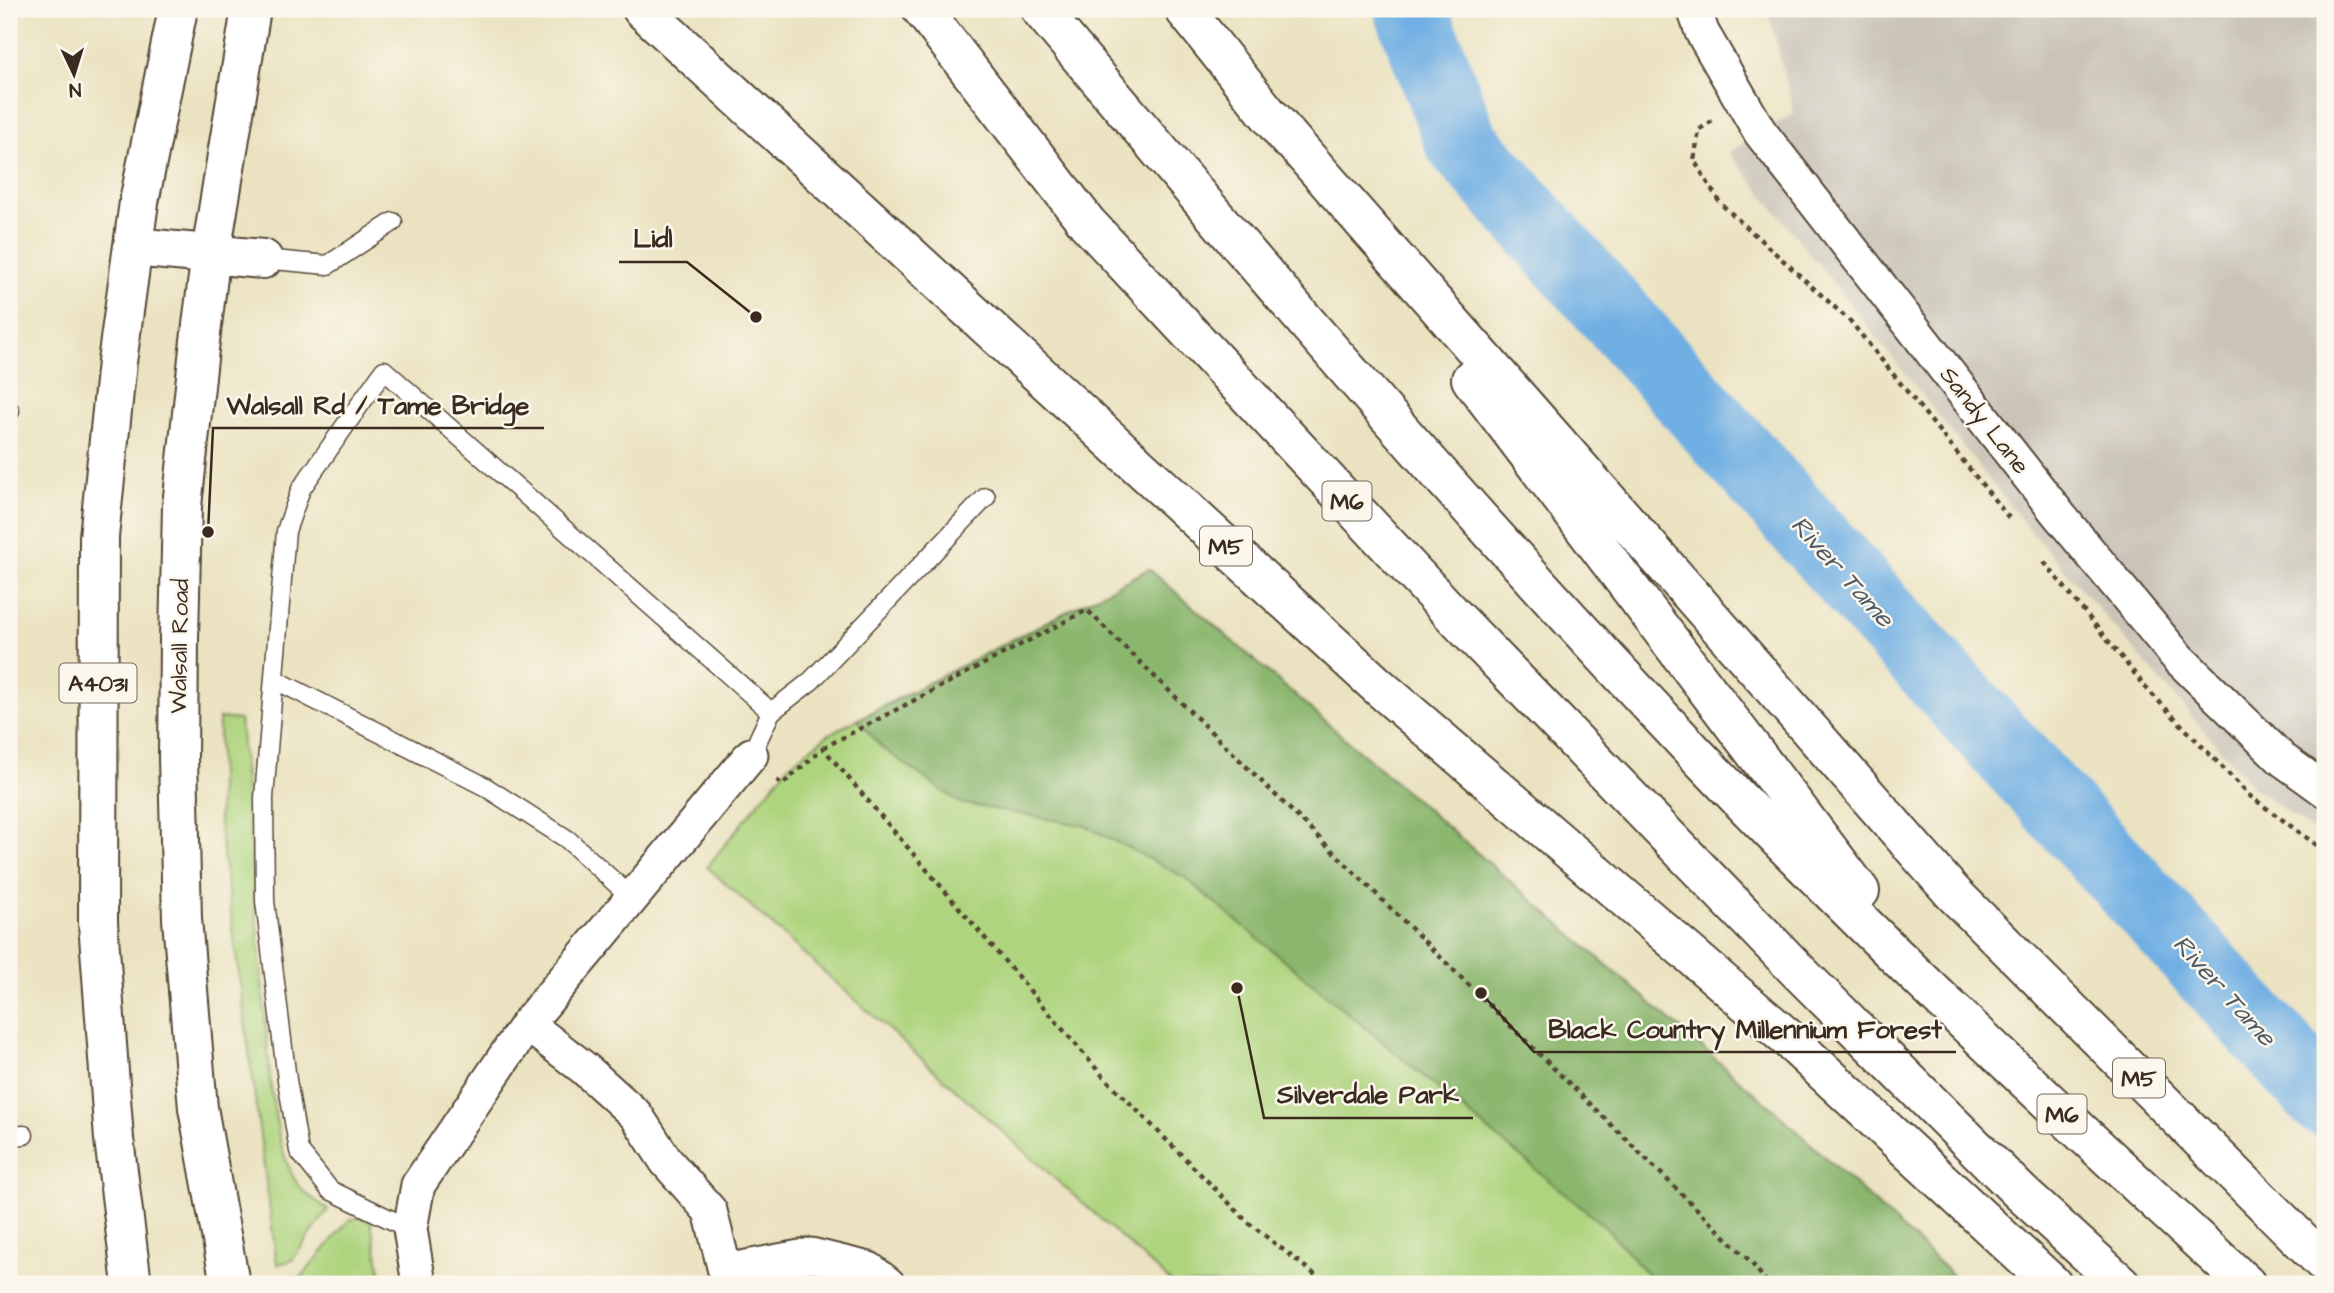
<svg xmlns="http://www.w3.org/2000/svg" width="2334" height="1293" viewBox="0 0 2334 1293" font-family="'Architects Daughter',sans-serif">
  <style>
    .industrial { fill: #c9c3b8 }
    .green { fill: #aed47e; stroke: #747f4e; stroke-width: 2 }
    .forest { fill: #8ab66d; stroke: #627046; stroke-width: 2 }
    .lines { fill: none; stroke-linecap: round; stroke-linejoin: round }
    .river { stroke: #70afe3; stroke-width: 74 }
    .lane-casing { stroke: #554636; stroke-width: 21 }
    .street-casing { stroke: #554636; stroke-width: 37 }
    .primary-casing { stroke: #554636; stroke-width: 42 }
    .highway-casing { stroke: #554636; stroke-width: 42 }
    .path { stroke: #554636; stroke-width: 4.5; stroke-dasharray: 5 5; stroke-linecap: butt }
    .lane { stroke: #fff; stroke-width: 18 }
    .street { stroke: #fff; stroke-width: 33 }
    .primary { stroke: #fff; stroke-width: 38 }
    .highway { stroke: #fff; stroke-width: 38 }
    .labels { text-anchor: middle; stroke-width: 5; stroke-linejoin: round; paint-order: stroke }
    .shield { fill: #fbf7ec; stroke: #75685c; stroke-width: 2 }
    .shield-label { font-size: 23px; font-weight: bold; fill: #3b2a1e }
    .street-label { font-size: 24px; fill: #3b2a1e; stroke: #fbf7ec }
    .water-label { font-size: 26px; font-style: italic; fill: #4e5963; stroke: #fbf7ec }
    .leader { fill: none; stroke: #3b2a1e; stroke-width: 2.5 }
    .callout-dot { fill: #3b2a1e; stroke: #fbf7ec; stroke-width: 2.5 }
    .callout-label { font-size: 26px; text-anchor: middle; font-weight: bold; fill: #3b2a1e; stroke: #fbf7ec; stroke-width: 5; stroke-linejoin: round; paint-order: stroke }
  </style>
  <rect width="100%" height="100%" fill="#fbf7ec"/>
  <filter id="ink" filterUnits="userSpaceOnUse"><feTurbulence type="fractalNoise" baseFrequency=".0143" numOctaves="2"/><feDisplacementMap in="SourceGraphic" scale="14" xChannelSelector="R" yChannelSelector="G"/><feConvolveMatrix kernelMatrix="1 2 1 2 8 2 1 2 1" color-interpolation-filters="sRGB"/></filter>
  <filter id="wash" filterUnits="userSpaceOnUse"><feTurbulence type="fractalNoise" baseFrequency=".00686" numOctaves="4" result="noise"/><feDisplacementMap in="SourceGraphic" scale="28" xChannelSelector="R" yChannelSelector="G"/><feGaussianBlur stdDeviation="1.57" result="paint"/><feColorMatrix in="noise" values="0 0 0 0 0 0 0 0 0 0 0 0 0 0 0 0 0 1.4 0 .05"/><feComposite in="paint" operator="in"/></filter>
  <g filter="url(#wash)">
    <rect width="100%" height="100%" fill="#eae2c0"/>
    <path class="industrial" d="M 1768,9 L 2325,9 L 2325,839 L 2255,789 L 2023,522 L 1729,152 L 1794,113 Z"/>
    <path class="green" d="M 1149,569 L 1773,1109 L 1962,1284 L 1173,1284 L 707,867 L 789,765 L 829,734 Z
      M 219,718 L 240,720 L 271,1088 C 276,1120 280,1156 298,1185 C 304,1194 319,1202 328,1210 L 292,1260 L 277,1265 L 219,824 Z
      M 361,1217 L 371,1222 L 383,1284 L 280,1284 L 278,1278 L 301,1278 L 349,1220 Z"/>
    <path class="forest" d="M 1149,569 L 1773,1109 L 1962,1284 L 1656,1284 L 1605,1227 L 1184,877 L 1086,826 L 960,803 L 882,748 L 858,720 Z"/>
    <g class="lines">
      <path class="river" d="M 1411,9 L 1462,143 L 1878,610 L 2325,1100"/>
    </g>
  </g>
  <g filter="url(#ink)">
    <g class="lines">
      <g class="lane-casing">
        <path id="lane" d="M 263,259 L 328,265 L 393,222
          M 9,411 L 10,411
          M 274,679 L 484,786 L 567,839 L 631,897
          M 751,755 L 771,712 L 811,681 L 986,497
          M 9,1136 L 24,1135
          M 410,1229 L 330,1190 L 299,1151 L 287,1080 L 265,901 L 264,798 L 286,531 L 301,489 L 384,370 L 771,712"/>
      </g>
      <g class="street-casing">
        <path id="street" d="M 1694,9 L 1702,32 L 1760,132 L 2059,515 L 2178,658 L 2282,759 L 2325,790
          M 527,1024 L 585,1069 L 636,1115 L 666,1161 L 710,1211 L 725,1271 L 726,1284
          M 725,1271 L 811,1255 L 869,1269 L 888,1284
          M 419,1284 L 410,1229 L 418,1185 L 527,1024 L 751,755"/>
      </g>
      <g class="primary-casing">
        <path id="primary" d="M 133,247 L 263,259
          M 132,1284 L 114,1139 L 98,922 L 99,537 L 117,362 L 139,202 L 178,9
          M 230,1284 L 198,1108 L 182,919 L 178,758 L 179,639 L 182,506 L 199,349 L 211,253 L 251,9"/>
      </g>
      <g class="highway-casing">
        <path id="highway" d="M 642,9 L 1378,686 L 1785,1036 L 2052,1284
          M 922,9 L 1087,223 L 1455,617 L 1798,971 L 2020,1192 L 2121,1284
          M 1040,9 C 1251,261 1467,512 1693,751 C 1870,937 2058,1112 2246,1284
          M 1184,9 L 1288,139
          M 1272,118 L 1953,893 L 2325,1264
          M 1471,379 L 1860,891"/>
      </g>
      <path class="path" d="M 1712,121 L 1699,130 L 1694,160 L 1720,203 L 1851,322 L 2010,519
        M 2044,562 L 2148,690 L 2250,796 L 2325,851
        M 823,748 L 1087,610 L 1750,1261 L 1768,1284
        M 777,780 L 782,785 L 823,748 L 1100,1073 L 1250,1224 L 1327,1284"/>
      <use href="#lane" class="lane"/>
      <use href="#street" class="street"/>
      <use href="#primary" class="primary"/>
      <use href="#highway" class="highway"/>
    </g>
  </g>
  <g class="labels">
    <g class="shield">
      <rect x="1322.5" y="481.5" width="49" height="39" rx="5"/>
      <rect x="1200" y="526.5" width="52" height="39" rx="5"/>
      <rect x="59.5" y="663.5" width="77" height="39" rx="5"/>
      <rect x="2113" y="1058.5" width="52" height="39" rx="5"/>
      <rect x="2037.5" y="1094.5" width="49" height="39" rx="5"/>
    </g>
    <g class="shield-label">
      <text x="1347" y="509">M6</text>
      <text x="1226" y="554">M5</text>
      <text x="98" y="691">A4031</text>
      <text x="2139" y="1086">M5</text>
      <text x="2062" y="1122">M6</text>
    </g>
    <g class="street-label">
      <text transform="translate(1985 420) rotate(52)" y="8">Sandy Lane</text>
      <text transform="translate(179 646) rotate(-89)" y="8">Walsall Road</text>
    </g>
    <g class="water-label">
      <text transform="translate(1843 571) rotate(48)" y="9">River Tame</text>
      <text transform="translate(2225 990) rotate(48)" y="9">River Tame</text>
    </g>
  </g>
  <path class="leader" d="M756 317L687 262H619M208 532L213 428H544M1481 993L1534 1052H1956M1237 988L1264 1118H1473"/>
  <g class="callout-dot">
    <circle cx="756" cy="317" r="7"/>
    <circle cx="208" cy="532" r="7"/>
    <circle cx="1481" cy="993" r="7"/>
    <circle cx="1237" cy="988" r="7"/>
  </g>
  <g class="callout-label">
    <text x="653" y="247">Lidl</text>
    <text x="378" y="414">Walsall Rd / Tame Bridge</text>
    <text x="1745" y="1038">Black Country Millennium Forest</text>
    <text x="1368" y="1103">Silverdale Park</text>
  </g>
  <rect width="2334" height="1293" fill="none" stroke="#fbf7ec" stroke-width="35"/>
  <g transform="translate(74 74) rotate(176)" stroke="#fbf7ec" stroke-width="5" paint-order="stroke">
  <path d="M0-5L12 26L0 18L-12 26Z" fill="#3b2a1e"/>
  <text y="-10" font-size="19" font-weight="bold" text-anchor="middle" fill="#3b2a1e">N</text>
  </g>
</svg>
